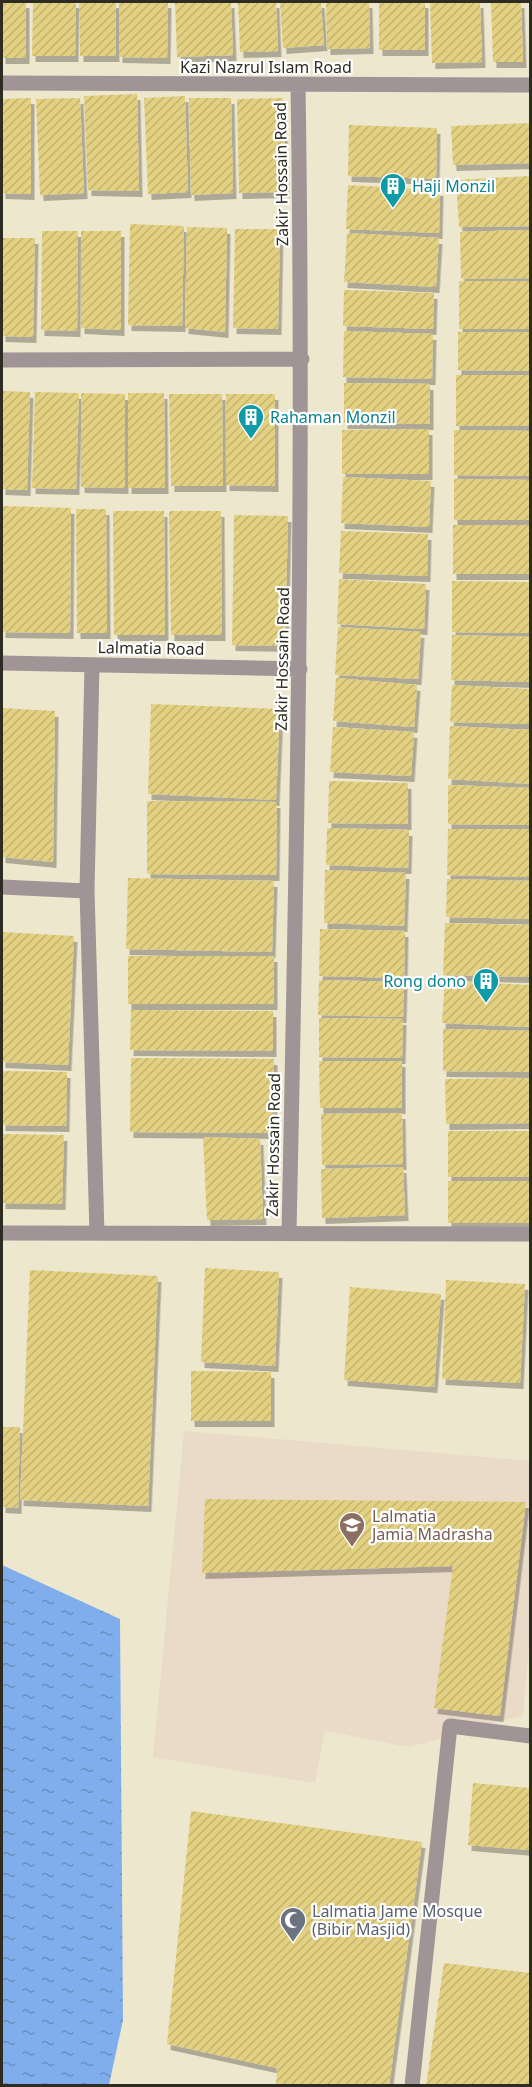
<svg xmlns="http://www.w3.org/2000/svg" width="532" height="2087" viewBox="0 0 532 2087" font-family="'Noto Sans',sans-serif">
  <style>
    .education { fill: #eadac8 }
    .water { fill: url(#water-ripples) }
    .building { fill: url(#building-hatch); filter: url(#shadow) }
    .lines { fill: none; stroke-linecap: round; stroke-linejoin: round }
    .street { stroke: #a09497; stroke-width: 15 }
    .labels { text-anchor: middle; stroke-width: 4.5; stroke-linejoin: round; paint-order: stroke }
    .street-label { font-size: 16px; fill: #2e2c22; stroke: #fff }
    .culture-label { font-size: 16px; fill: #0d838f; stroke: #fff; text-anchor: start }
    .education-label { font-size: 16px; fill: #785e54; stroke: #fff; text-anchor: start }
    .worship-label { font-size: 16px; fill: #5b616d; stroke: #fff; text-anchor: start }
  </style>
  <defs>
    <pattern id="water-ripples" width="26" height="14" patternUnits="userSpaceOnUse" patternTransform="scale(1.5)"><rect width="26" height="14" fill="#80aeec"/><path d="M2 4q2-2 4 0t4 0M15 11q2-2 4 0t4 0" fill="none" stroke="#698ebf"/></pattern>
    <pattern id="building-hatch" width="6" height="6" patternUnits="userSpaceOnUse" patternTransform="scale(1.5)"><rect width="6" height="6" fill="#e3d181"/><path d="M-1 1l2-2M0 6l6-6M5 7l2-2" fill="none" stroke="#c3b46f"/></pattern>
    <filter id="shadow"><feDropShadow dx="3.5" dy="6" stdDeviation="0" flood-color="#0004"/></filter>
  </defs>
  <rect width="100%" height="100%" fill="#ede7cd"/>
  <path class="education" d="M 184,1431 L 530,1461 L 530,1636 L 523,1715 L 409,1747 L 325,1731 L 315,1783 L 153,1757 Z"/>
  <path class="water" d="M 2,1565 L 120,1619 L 123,2020 L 109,2085 L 2,2085 Z"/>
  <path class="building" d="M 2,2 L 26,2 L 26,58 L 2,58 Z
    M 33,2 L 76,2 L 75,56 L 32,56 Z
    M 79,2 L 116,2 L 116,56 L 80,56 Z
    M 119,2 L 168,2 L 167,58 L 119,57 Z
    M 175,2 L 231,2 L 233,55 L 177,57 Z
    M 238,2 L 276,2 L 278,51 L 240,52 Z
    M 280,2 L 321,2 L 324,45 L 283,48 Z
    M 326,2 L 369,2 L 370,48 L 327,49 Z
    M 379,2 L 425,2 L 425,50 L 379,50 Z
    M 430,2 L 480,2 L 482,62 L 432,63 Z
    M 491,2 L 521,2 L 523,62 L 493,62 Z
    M 137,94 L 139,191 L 88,190 L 84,96 Z
    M 185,96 L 188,192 L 148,194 L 144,98 Z
    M 31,98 L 31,194 L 2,193 L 2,99 Z
    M 80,98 L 84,193 L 40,195 L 36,99 Z
    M 189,98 L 231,98 L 233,193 L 191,195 Z
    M 283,98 L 286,192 L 239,193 L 237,99 Z
    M 530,123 L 530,163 L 453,165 L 451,126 Z
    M 349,125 L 437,128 L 436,179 L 348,176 Z
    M 530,176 L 530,226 L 459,227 L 456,180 Z
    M 348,185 L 440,190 L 439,233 L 346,229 Z
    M 130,224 L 184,226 L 182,326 L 128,325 Z
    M 187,227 L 227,228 L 225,332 L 185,328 Z
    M 235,229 L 280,229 L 278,329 L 233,328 Z
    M 530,230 L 530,278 L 461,279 L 460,232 Z
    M 42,231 L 78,231 L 77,331 L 41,330 Z
    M 81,231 L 121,231 L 121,330 L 81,328 Z
    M 347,233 L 439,238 L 436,287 L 344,282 Z
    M 2,238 L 35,238 L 33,337 L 2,336 Z
    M 459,281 L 530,281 L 530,329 L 459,329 Z
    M 344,290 L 434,293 L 433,329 L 343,326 Z
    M 344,331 L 433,334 L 432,379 L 343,377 Z
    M 458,332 L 530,332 L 530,371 L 458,370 Z
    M 456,375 L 530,375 L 530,426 L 456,426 Z
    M 344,383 L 430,384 L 430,424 L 344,423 Z
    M 2,391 L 30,392 L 27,490 L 2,489 Z
    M 35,392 L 79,393 L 76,489 L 32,488 Z
    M 81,393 L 125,394 L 125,488 L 81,487 Z
    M 128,393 L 164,393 L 165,488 L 128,488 Z
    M 169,394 L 222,394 L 223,486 L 171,486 Z
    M 226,394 L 275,394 L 275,486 L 226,485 Z
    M 429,429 L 429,474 L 342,474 L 342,430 Z
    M 454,430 L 530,431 L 530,476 L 454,475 Z
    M 343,477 L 431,481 L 429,527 L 341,523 Z
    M 454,479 L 530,480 L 530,520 L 454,520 Z
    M 2,506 L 71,508 L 70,633 L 2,632 Z
    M 76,509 L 106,509 L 107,633 L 77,633 Z
    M 113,511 L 164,511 L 165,635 L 114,635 Z
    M 169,511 L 221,511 L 222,635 L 171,635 Z
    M 234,515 L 288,516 L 285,646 L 232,645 Z
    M 453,525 L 530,525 L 530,574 L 453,574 Z
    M 341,531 L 428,534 L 427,576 L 339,573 Z
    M 339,579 L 426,584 L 424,629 L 337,624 Z
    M 452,581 L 530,582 L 530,633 L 452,632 Z
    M 338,627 L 421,632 L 418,679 L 335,675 Z
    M 452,635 L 530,637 L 530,682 L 451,680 Z
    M 336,678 L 417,685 L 414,727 L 333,721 Z
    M 452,685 L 530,689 L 530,724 L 450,722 Z
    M 151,704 L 280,709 L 276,800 L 148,794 Z
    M 2,708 L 55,711 L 53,862 L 2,857 Z
    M 450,726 L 530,730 L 530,784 L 448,779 Z
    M 333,727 L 414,732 L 411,776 L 330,772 Z
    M 329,781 L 408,783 L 408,824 L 328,823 Z
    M 448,785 L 530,788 L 530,825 L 448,824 Z
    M 147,801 L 277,802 L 276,875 L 147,874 Z
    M 327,828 L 409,830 L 408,868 L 326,865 Z
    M 448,829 L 530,829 L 530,877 L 447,875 Z
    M 325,870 L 406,873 L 404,926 L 324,923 Z
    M 128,878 L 274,881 L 272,952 L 126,949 Z
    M 447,879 L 530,881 L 530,919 L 446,917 Z
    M 445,923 L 530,925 L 529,977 L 443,975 Z
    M 320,929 L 405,931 L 404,978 L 319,976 Z
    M 2,932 L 74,936 L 68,1065 L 2,1062 Z
    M 128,956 L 274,956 L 274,1004 L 128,1004 Z
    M 319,980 L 404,982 L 403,1017 L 318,1015 Z
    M 445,981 L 530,985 L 529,1027 L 442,1023 Z
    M 131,1010 L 273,1011 L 273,1051 L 130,1050 Z
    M 319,1018 L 403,1019 L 402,1058 L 319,1057 Z
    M 443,1029 L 530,1031 L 530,1072 L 443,1071 Z
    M 131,1058 L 274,1059 L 274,1133 L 130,1132 Z
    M 319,1061 L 402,1061 L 402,1108 L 320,1108 Z
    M 2,1071 L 67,1072 L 66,1126 L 2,1125 Z
    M 530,1078 L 530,1123 L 446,1124 L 445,1079 Z
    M 402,1113 L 403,1164 L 322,1165 L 321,1114 Z
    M 448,1131 L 530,1131 L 530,1177 L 448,1177 Z
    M 2,1134 L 64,1135 L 62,1204 L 2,1203 Z
    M 203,1137 L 260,1139 L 263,1219 L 207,1220 Z
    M 403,1167 L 405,1215 L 322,1218 L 321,1169 Z
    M 448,1181 L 530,1181 L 530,1223 L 448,1223 Z
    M 205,1268 L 279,1272 L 275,1366 L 201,1362 Z
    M 30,1270 L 158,1276 L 148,1506 L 20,1500 Z
    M 446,1280 L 525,1284 L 520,1383 L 442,1379 Z
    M 350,1287 L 441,1294 L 434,1387 L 344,1380 Z
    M 191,1371 L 271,1372 L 271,1421 L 191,1421 Z
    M 2,1427 L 20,1427 L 18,1508 L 2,1507 Z
    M 205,1499 L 526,1502 L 500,1716 L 434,1708 L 453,1566 L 202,1573 Z
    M 473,1783 L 530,1788 L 530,1850 L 468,1845 Z
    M 191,1811 L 422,1842 L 389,2086 L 276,2086 L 277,2068 L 167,2044 Z
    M 444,1963 L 530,1973 L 530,2086 L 426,2086 Z"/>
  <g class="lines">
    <path class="street" d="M 2,83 L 530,85
      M 2,360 L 302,359
      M 2,663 L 300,669
      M 92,665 L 87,891 L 97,1233
      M 2,887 L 87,891
      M 2,1233 L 530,1234
      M 289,1233 C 297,850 304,468 298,85
      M 412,2086 L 450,1726 L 530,1736"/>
  </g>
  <defs>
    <g id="building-pin" transform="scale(1.35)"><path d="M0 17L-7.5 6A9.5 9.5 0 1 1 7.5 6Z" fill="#0f9aa8" stroke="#fff"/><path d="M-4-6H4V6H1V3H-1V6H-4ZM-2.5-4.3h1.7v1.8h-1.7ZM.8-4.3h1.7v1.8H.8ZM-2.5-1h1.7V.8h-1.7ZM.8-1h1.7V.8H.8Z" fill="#fff"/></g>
    <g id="school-pin" transform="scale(1.35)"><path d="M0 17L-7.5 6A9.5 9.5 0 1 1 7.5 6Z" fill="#8d6e63" stroke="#fff"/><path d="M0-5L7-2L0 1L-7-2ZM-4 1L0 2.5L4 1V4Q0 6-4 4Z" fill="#fff"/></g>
    <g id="mosque-pin" transform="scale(1.35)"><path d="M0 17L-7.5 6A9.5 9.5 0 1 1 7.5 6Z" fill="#6b7280" stroke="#fff"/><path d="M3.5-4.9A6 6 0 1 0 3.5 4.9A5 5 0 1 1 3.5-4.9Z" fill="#fff"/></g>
  </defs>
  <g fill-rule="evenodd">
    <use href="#building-pin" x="393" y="186"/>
    <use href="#building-pin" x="251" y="417"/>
    <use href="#building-pin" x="486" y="981"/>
    <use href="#school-pin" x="352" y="1525"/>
    <use href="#mosque-pin" x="293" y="1920"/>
  </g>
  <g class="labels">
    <g class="street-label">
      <text x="266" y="73">Kazi Nazrul Islam Road</text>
      <text transform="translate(281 174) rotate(-91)" y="6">Zakir Hossain Road</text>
      <text transform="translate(151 648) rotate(1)" y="6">Lalmatia Road</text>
      <text transform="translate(282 659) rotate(-89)" y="6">Zakir Hossain Road</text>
      <text transform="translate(273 1145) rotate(-89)" y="6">Zakir Hossain Road</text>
    </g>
    <g class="culture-label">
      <text x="412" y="192">Haji Monzil</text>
      <text x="270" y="423">Rahaman Monzil</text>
      <text x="466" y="987" text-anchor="end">Rong dono</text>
    </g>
    <g class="education-label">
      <text x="372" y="1522">Lalmatia<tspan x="372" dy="18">Jamia Madrasha</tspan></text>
    </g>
    <g class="worship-label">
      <text x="312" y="1917">Lalmatia Jame Mosque<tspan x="312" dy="18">(Bibir Masjid)</tspan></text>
    </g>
  </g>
  <rect width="532" height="2087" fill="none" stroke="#2e2c22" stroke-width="6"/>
</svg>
